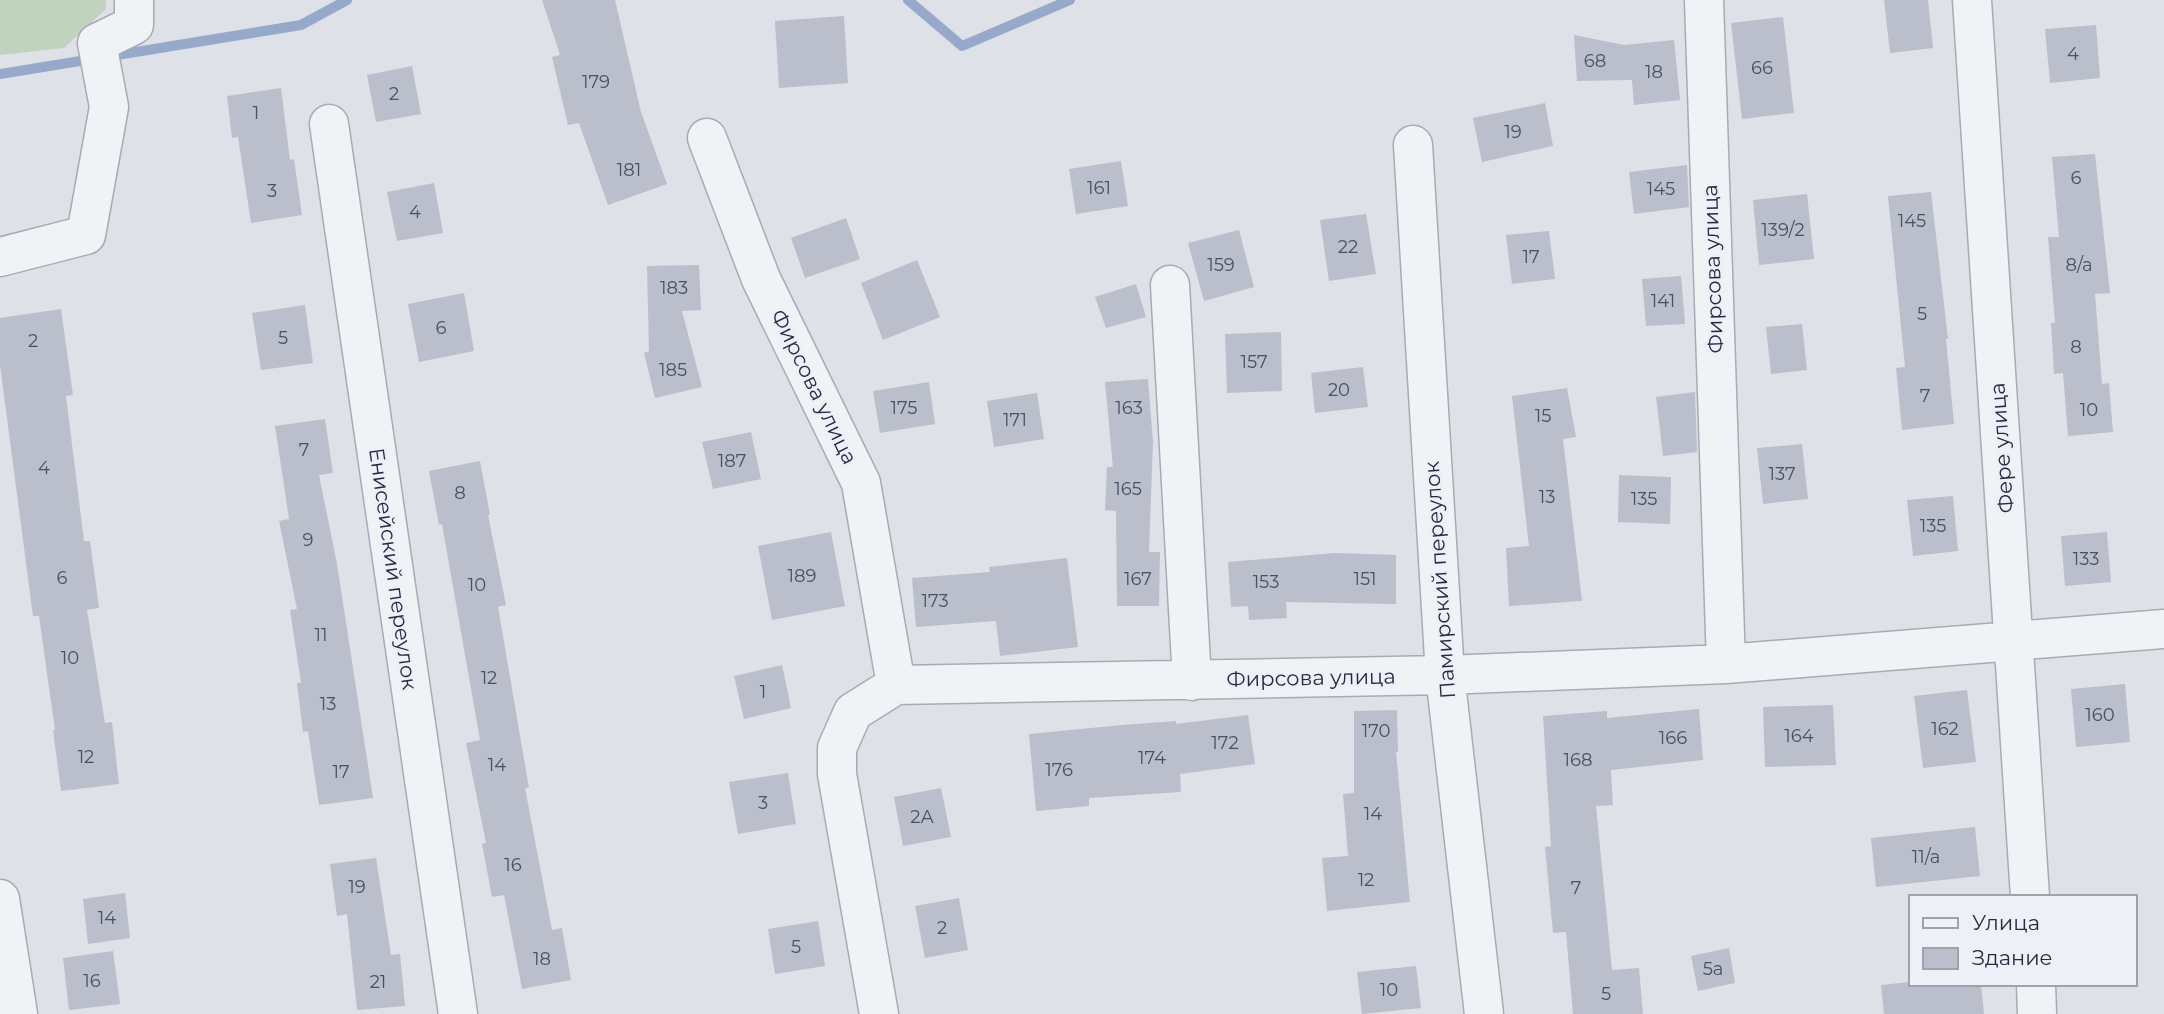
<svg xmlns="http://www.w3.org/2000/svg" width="2164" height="1014" viewBox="0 0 2164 1014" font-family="Montserrat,sans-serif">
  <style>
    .green { fill: #c1d3be }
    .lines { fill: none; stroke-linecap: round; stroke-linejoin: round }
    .stream { stroke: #96a9cb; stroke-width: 10 }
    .building { fill: #babfcb }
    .minor-casing { stroke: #a7abb6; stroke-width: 41 }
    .minor { stroke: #f0f2f6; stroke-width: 38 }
    .labels { text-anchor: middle; stroke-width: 6; stroke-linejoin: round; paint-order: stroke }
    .number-label { font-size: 18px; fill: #4b5163 }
    .street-label { font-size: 21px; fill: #262c40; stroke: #edf0f6 }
  </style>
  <rect width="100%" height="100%" fill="#dee1e8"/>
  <path class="green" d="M 0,0 L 106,0 L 106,9 L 64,48 L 0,55 Z"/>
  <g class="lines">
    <path class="stream" d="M 908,0 L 962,46 L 1070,0
      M 0,74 L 301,25 L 347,0"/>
  </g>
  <path class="building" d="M 542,0 L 615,0 L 641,112 L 667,184 L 608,205 L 579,123 L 568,125 L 552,57 L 560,55 Z
    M 1884,0 L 1928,0 L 1933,48 L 1890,53 Z
    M 844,16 L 848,83 L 779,88 L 775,21 Z
    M 1783,17 L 1794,113 L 1742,119 L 1731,23 Z
    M 2096,25 L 2100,78 L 2050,83 L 2045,29 Z
    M 1574,35 L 1624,45 L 1674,40 L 1680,100 L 1634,105 L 1632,80 L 1577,81 Z
    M 412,66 L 421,114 L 376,122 L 367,75 Z
    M 281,88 L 290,160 L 294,159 L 302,215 L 251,223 L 238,137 L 232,138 L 227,96 Z
    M 1545,103 L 1553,146 L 1482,162 L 1473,118 Z
    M 2095,154 L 2110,293 L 2095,294 L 2102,384 L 2109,383 L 2113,432 L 2068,436 L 2063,373 L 2054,374 L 2051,323 L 2055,323 L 2048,237 L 2059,237 L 2052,157 Z
    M 1121,161 L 1128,206 L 1076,214 L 1069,169 Z
    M 1687,165 L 1689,207 L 1634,214 L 1629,172 Z
    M 434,183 L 443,233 L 397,241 L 387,192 Z
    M 1931,192 L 1948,339 L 1946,339 L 1954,424 L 1902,430 L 1896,368 L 1905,367 L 1888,196 Z
    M 1807,194 L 1814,259 L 1759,265 L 1753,200 Z
    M 1366,214 L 1376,274 L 1329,281 L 1320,220 Z
    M 846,218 L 860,259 L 805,278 L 791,238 Z
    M 1239,230 L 1254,287 L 1204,301 L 1188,243 Z
    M 1549,231 L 1555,279 L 1512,284 L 1506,235 Z
    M 917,260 L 940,317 L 883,340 L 861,283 Z
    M 699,265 L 701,310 L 682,311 L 702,387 L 655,398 L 644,353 L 649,351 L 647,266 Z
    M 1681,276 L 1685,324 L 1646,326 L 1642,279 Z
    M 1136,284 L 1146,317 L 1106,328 L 1095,297 Z
    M 464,293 L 474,351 L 419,362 L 408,304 Z
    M 305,305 L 313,363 L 261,370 L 252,313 Z
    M 61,309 L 73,395 L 66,396 L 84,541 L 90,541 L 99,608 L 87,610 L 105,723 L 112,722 L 119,784 L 61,791 L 53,730 L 55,730 L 39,616 L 33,616 L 0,365 L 0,318 Z
    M 1802,324 L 1807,370 L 1771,374 L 1766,327 Z
    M 1281,332 L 1282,391 L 1227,393 L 1225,334 Z
    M 1363,367 L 1368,407 L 1315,413 L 1311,373 Z
    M 1148,379 L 1153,442 L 1149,552 L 1160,552 L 1159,606 L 1117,606 L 1116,511 L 1105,510 L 1107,467 L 1113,467 L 1105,382 Z
    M 929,382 L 935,424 L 880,433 L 873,391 Z
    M 1567,388 L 1576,437 L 1563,439 L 1582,601 L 1509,606 L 1506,548 L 1529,546 L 1512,396 Z
    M 1695,392 L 1697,452 L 1663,456 L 1656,397 Z
    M 1037,393 L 1044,439 L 994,447 L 987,401 Z
    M 325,419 L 333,473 L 319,475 L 337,564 L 373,798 L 319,805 L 308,731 L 303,732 L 297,683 L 301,683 L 290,610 L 297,609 L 279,521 L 289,519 L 275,426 Z
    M 751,432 L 761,479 L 713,489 L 702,442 Z
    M 1802,444 L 1808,499 L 1763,504 L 1757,448 Z
    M 480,461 L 490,515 L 488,515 L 506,605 L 498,607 L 529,788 L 525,788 L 552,930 L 562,928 L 571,980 L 522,989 L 504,895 L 492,897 L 482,844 L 486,843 L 466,743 L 480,740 L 442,524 L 439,525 L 429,471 Z
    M 1619,475 L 1671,477 L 1670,524 L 1618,522 Z
    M 1953,496 L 1958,551 L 1913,556 L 1907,500 Z
    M 831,532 L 845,606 L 772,620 L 758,546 Z
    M 2107,532 L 2111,582 L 2065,586 L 2061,536 Z
    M 1334,553 L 1396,555 L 1396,604 L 1286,602 L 1287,618 L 1249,620 L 1248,606 L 1231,607 L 1228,562 Z
    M 1067,558 L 1078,647 L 1000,656 L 996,621 L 916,627 L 912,578 L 990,572 L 989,567 Z
    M 782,665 L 791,708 L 744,719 L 734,676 Z
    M 2125,684 L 2130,742 L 2076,747 L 2071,689 Z
    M 1967,690 L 1976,762 L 1923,768 L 1914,696 Z
    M 1833,705 L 1836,765 L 1765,767 L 1763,707 Z
    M 1699,709 L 1703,760 L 1611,770 L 1613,805 L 1596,806 L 1612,970 L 1639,968 L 1643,1014 L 1573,1014 L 1566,932 L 1553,933 L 1545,847 L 1551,846 L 1543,716 L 1607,711 L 1607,718 Z
    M 1397,710 L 1398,752 L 1396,752 L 1410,902 L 1327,911 L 1322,858 L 1348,856 L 1343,794 L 1354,793 L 1354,711 Z
    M 1248,715 L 1255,764 L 1180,774 L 1181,792 L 1089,798 L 1089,806 L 1036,811 L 1029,734 L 1122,725 L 1176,721 L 1176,724 Z
    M 788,773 L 796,824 L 738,834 L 729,782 Z
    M 941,788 L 951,837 L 903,846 L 894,797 Z
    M 1975,827 L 1980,876 L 1876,887 L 1871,838 Z
    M 376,858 L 391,955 L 400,954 L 405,1006 L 357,1010 L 347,914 L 337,916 L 330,864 Z
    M 125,893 L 130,938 L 88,944 L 83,899 Z
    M 959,898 L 968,950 L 925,958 L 915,906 Z
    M 818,921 L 825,966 L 775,974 L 768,929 Z
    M 1729,948 L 1735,983 L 1698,991 L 1691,956 Z
    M 113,951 L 120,1004 L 69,1010 L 63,958 Z
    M 1416,966 L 1421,1008 L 1362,1014 L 1357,972 Z
    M 1910,982 L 1910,984 L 1981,984 L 1984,1014 L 1884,1014 L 1881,985 Z"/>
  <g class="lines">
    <g class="minor-casing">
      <path id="minor" d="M 1704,0 L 1726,664
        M 1972,0 L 2030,897
        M 329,124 L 458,1014
        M 707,138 L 761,279 L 861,483 L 896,685
        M 1413,145 L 1445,675 L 1484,1014
        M 0,257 L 86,235 L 109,107 L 97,43 L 134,25 L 134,0
        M 1170,285 L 1192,681
        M 0,899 L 18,1014
        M 2036,984 L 2037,1014
        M 879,1014 L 837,774 L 837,748 L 853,712 L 896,685 L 1445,675 L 1726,664 L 2164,629"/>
    </g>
    <use href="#minor" class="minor"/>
  </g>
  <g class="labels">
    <g class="number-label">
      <text x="2073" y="60">4</text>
      <text x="1595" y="67">68</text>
      <text x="1762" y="74">66</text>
      <text x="1654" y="78">18</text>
      <text x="596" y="88">179</text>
      <text x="394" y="100">2</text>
      <text x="256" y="119">1</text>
      <text x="1513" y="138">19</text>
      <text x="629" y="176">181</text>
      <text x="2076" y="184">6</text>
      <text x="1099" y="194">161</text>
      <text x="1661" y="195">145</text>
      <text x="272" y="197">3</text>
      <text x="415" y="218">4</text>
      <text x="1912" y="227">145</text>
      <text x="1783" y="236">139/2</text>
      <text x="1348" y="253">22</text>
      <text x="1531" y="263">17</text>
      <text x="1221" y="271">159</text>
      <text x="2079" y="271">8/а</text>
      <text x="674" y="294">183</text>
      <text x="1663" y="307">141</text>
      <text x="1922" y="320">5</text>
      <text x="441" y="334">6</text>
      <text x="283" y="344">5</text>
      <text x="33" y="347">2</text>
      <text x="2076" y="353">8</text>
      <text x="1254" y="368">157</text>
      <text x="673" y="376">185</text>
      <text x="1339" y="396">20</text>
      <text x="1925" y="402">7</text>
      <text x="904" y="414">175</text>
      <text x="1129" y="414">163</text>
      <text x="2089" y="416">10</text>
      <text x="1543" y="422">15</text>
      <text x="1015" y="426">171</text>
      <text x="304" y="456">7</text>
      <text x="732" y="467">187</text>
      <text x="44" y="474">4</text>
      <text x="1782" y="480">137</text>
      <text x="1128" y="495">165</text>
      <text x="460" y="499">8</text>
      <text x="1547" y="503">13</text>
      <text x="1644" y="505">135</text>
      <text x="1933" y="532">135</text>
      <text x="308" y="546">9</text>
      <text x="2086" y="565">133</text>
      <text x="802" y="582">189</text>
      <text x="62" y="584">6</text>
      <text x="1138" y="585">167</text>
      <text x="1365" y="585">151</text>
      <text x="1266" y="588">153</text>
      <text x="477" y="591">10</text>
      <text x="935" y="607">173</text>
      <text x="321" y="641">11</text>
      <text x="70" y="664">10</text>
      <text x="489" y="684">12</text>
      <text x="763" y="698">1</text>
      <text x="328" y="710">13</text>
      <text x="2100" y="721">160</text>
      <text x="1945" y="735">162</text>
      <text x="1376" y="737">170</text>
      <text x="1799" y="742">164</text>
      <text x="1673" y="744">166</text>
      <text x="1225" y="749">172</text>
      <text x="86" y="763">12</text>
      <text x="1152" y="764">174</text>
      <text x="1578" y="766">168</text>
      <text x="497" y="771">14</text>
      <text x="1059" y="776">176</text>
      <text x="341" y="778">17</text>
      <text x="763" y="809">3</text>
      <text x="1373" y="820">14</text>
      <text x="922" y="823">2А</text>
      <text x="1926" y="863">11/а</text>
      <text x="513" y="871">16</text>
      <text x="1366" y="886">12</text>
      <text x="357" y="893">19</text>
      <text x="1576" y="894">7</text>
      <text x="107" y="924">14</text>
      <text x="942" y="934">2</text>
      <text x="796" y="953">5</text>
      <text x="542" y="965">18</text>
      <text x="1713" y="975">5а</text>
      <text x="92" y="987">16</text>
      <text x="378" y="988">21</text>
      <text x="1389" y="996">10</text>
      <text x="1606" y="1000">5</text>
    </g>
    <g class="street-label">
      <text transform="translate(1713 269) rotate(-92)" y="7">Фирсова улица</text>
      <text transform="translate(814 387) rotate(64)" y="7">Фирсова улица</text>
      <text transform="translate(2002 448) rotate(-94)" y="7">Фере улица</text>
      <text transform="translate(393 569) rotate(82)" y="7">Енисейский переулок</text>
      <text transform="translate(1440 580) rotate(-94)" y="7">Памирский переулок</text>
      <text transform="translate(1311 678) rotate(-1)" y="7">Фирсова улица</text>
    </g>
  </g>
  <rect x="1909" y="895" width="228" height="91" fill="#edf0f6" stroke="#9da2ad" stroke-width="2"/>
  <rect x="1923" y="918" width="35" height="10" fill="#f0f2f6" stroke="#9da2ad" stroke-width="2"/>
  <text x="1972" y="930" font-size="21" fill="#262c40">Улица</text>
  <rect x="1923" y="948" width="35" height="21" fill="#babfcb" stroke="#9da2ad" stroke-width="2"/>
  <text x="1972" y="965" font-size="21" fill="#262c40">Здание</text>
</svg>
